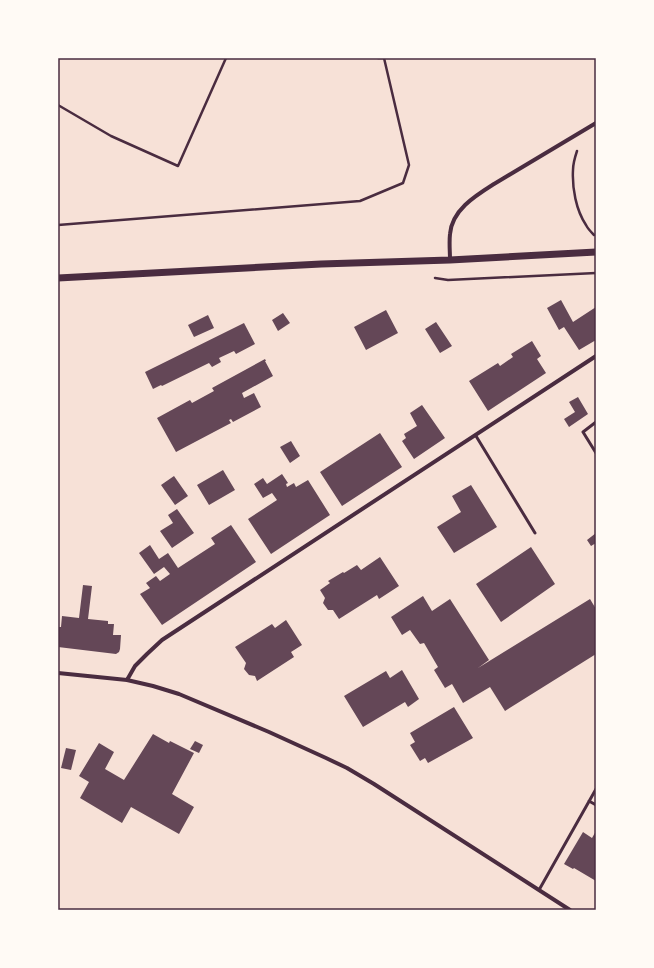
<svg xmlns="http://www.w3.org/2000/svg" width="654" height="968" viewBox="0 0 654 968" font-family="'Public Sans',sans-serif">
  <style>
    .building { fill: #644757 }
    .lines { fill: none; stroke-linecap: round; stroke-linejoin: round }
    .path { stroke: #4a2c40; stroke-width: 2.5 }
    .service { stroke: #4a2c40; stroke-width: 3 }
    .minor { stroke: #4a2c40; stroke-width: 4 }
    .tertiary { stroke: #4a2c40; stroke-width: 7 }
    .neatline { fill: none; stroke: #4a2c40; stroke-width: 1.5 }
  </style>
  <rect width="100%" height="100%" fill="#f7e1d7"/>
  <path class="building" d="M 561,300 L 573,322 L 596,307 L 596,340 L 579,350 L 564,327 L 559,330 L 547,308 Z
    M 386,310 L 398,333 L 366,350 L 354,327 Z
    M 283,313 L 290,323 L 278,331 L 272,320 Z
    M 208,315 L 214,328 L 194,337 L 188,325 Z
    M 436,322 L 452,346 L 440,353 L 425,329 Z
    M 244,323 L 255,344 L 236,354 L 234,351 L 219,358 L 221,362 L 212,367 L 209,363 L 162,386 L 161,385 L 153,389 L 145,372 Z
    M 532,341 L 541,356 L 537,359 L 546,373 L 488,411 L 469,381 L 498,363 L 500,366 L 513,357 L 511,354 Z
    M 265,359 L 266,361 L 265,361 L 273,376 L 242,393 L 244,398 L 254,393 L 261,407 L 233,422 L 231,419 L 229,420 L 231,423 L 176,452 L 157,418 L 190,400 L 192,403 L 214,391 L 212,388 Z
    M 578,397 L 588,414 L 569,427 L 564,419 L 575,412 L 569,402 Z
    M 422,405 L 445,438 L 414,459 L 402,441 L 406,438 L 404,434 L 417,426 L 410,413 Z
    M 380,433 L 402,467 L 342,506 L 320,472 Z
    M 291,441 L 300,456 L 290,463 L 280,447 Z
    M 223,470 L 235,490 L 209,505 L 197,485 Z
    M 282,474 L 288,483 L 286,484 L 287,487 L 294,483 L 296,487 L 308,480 L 330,515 L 271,554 L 248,519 L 277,500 L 272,493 L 263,498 L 254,484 L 263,478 L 267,484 Z
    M 174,476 L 188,496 L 175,505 L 161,485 Z
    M 471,485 L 497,527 L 454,553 L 437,527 L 461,512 L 452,496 Z
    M 177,509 L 194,533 L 172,548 L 160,531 L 173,523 L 168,515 Z
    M 231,525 L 256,562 L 162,625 L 140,594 L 150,588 L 146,583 L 156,576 L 160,581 L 170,574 L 164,567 L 154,574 L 139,553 L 150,545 L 159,559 L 168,553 L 178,568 L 215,544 L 211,538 Z
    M 596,533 L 596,543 L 591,546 L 587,540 Z
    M 531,547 L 555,584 L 501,622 L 476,584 Z
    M 380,557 L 399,586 L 379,599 L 377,595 L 339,619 L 333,610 L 328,610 L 323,603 L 325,598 L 320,590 L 330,583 L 328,581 L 343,572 L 344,573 L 357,565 L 361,570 Z
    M 83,585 L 92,586 L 88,619 L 108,621 L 108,624 L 114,624 L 113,635 L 121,635 L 120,649 L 119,652 L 116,654 L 58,647 L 58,627 L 61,627 L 62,616 L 79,618 Z
    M 423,596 L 432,611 L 450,599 L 489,660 L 478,668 L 590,599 L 596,609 L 596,654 L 505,711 L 490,687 L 463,703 L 452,684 L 445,688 L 434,670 L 438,667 L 424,643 L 420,644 L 410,630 L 402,635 L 391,617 Z
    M 286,620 L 302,645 L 291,652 L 294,657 L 257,681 L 255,676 L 249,675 L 244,669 L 246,663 L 235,647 L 272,624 L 275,628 Z
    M 402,670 L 419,699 L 408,707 L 405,702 L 363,727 L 344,696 L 386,671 L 390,678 Z
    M 454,707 L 473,738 L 428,763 L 425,758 L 420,761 L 410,745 L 415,742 L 410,733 Z
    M 153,734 L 169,743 L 170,741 L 194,753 L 172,794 L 194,807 L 179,834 L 131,807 L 122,823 L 80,798 L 89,782 L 79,776 L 99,743 L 114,752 L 105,769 L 124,780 Z
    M 195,741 L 203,745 L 199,753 L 190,749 Z
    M 66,748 L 76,750 L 71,770 L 61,768 Z
    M 596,831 L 596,881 L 574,868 L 573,869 L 564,864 L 583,832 L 592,838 Z"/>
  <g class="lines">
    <path class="path" d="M 378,58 L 385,58
      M 58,105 L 111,136 L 178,166 L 226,58
      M 577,151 C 575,157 573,164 573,170 C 572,188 576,210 586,225 C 588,229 591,232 594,235
      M 58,225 L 360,201 L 403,183 L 409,165 L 384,58
      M 435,278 L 448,280 L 596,273"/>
    <path class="service" d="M 596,422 L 583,432 L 596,453
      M 476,436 L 535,533
      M 589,801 L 596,805
      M 539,890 L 596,789"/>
    <path class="minor" d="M 450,260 C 450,251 449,243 450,234 C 452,210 475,196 494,184 L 596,123
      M 58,673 L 127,680 L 153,686 L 179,694 L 269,732 L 326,758 L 347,768 L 374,784 L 570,910
      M 127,680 L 135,666 L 147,654 L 162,640 L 596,356"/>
    <path class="tertiary" d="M 58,278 L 321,264 L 450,260 L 596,252"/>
  </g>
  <rect width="654" height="968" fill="none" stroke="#fffaf5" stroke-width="118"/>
  <rect x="59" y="59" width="536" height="850" class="neatline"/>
</svg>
